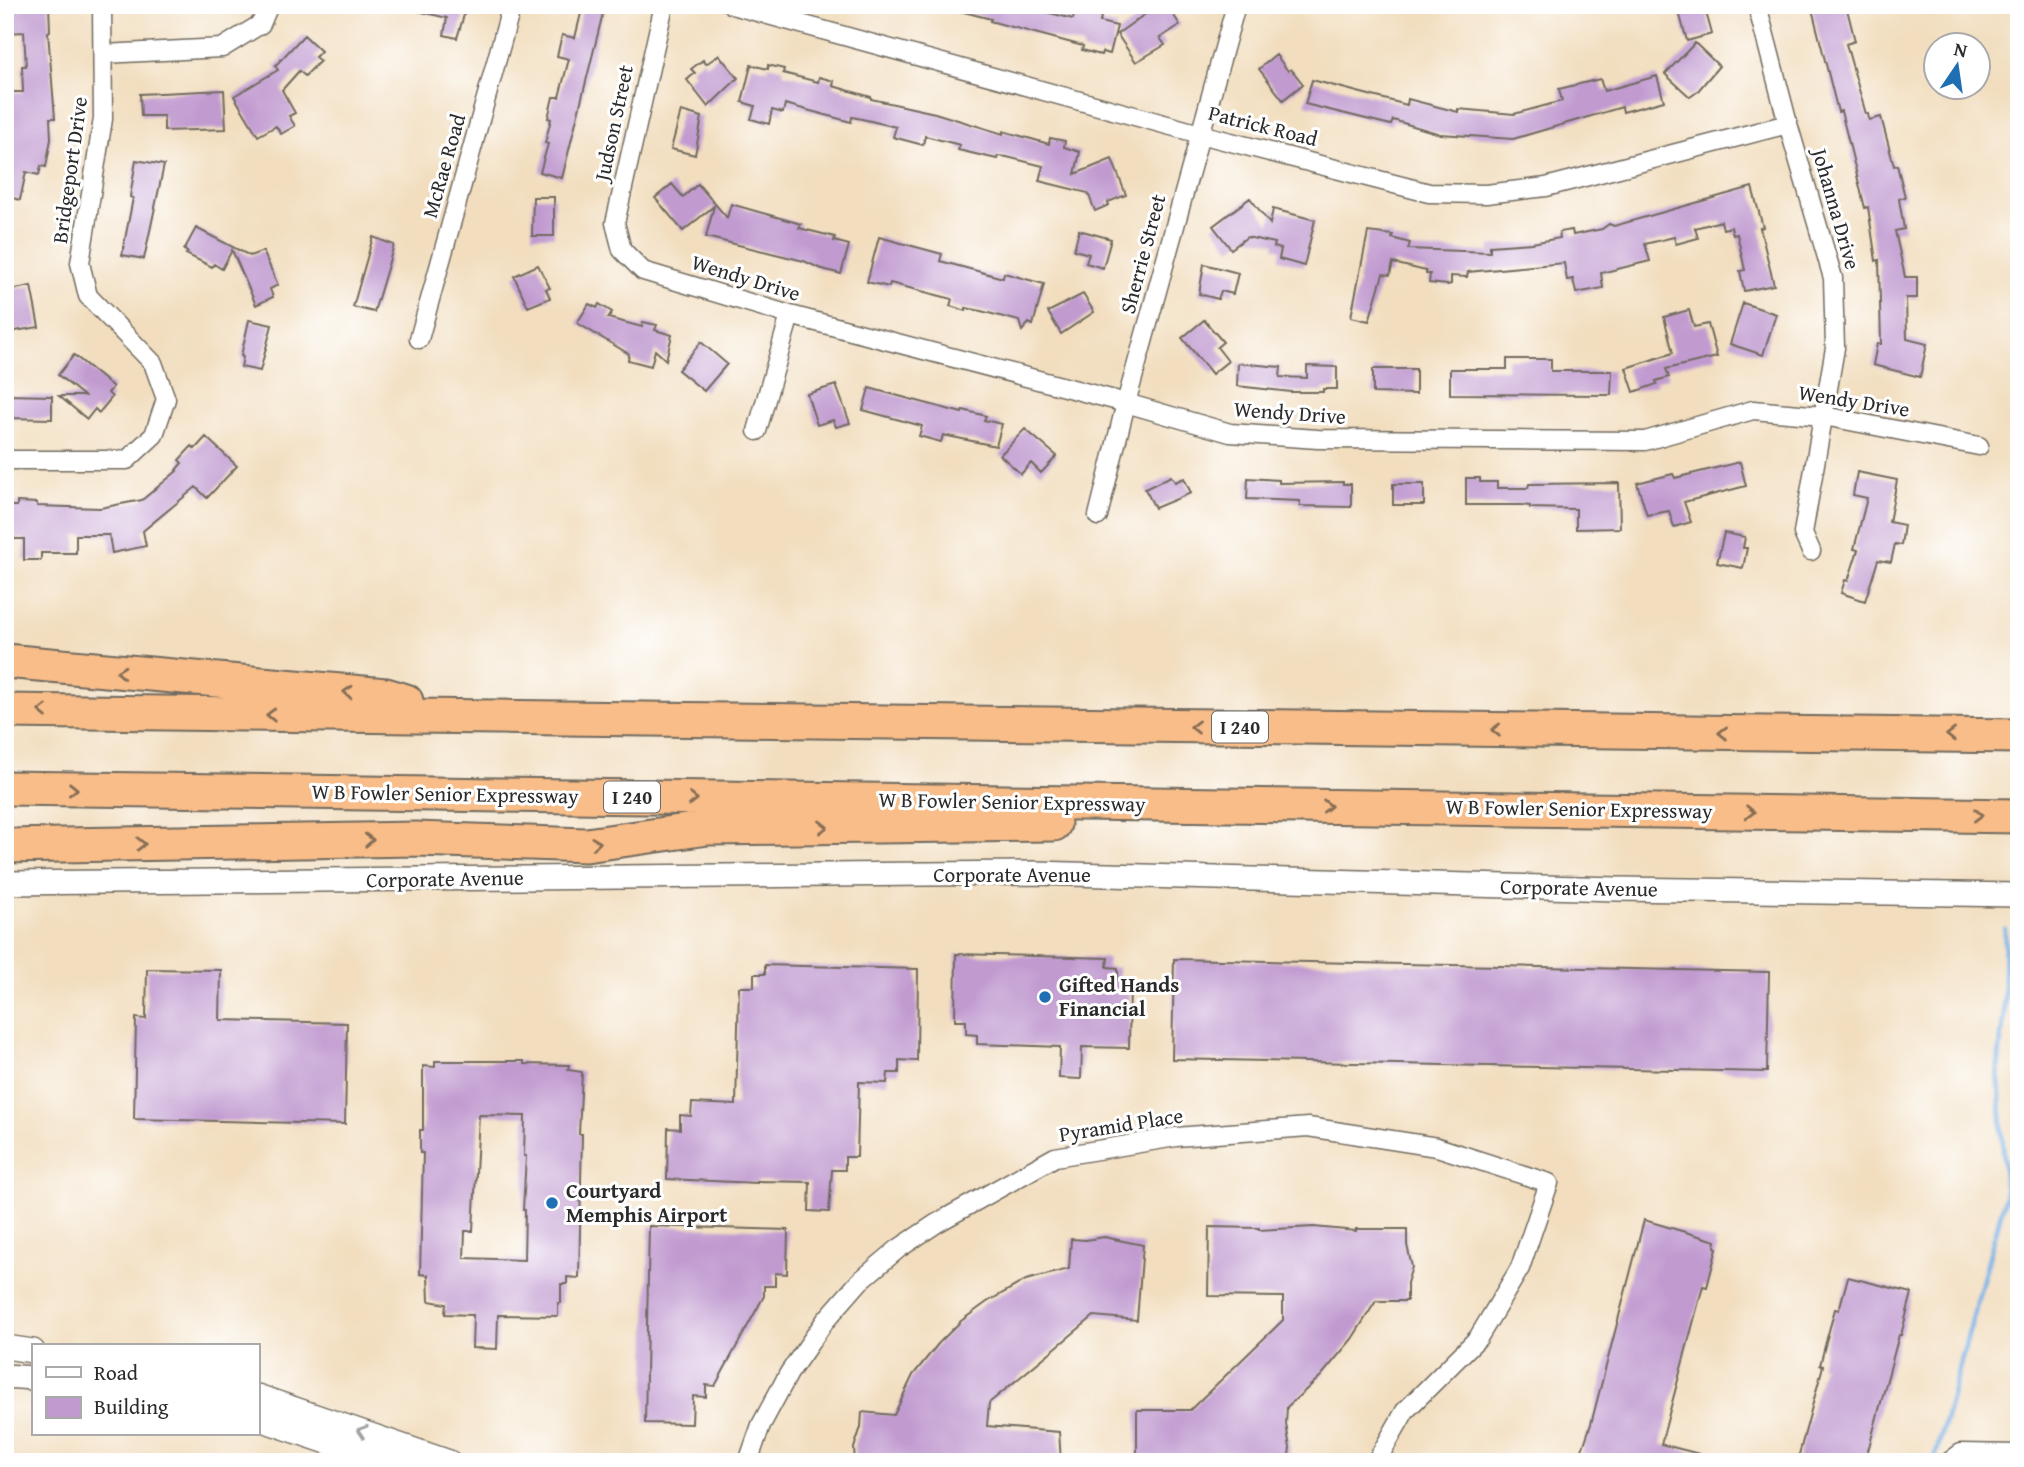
<svg xmlns="http://www.w3.org/2000/svg" width="2024" height="1467" viewBox="0 0 2024 1467" font-family="'Gentium Book Plus',serif">
  <style>
    .lines { fill: none; stroke-linecap: round; stroke-linejoin: round }
    .stream { stroke: #6fabe1; stroke-width: 5 }
    .building { fill: #c19bd0; fill-rule: evenodd }
    .minor-casing { stroke: #716a5f; stroke-width: 21 }
    .tertiary-casing { stroke: #716a5f; stroke-width: 26 }
    .motorway-casing { stroke: #716a5f; stroke-width: 37 }
    .minor { stroke: #fff; stroke-width: 18 }
    .tertiary { stroke: #fff; stroke-width: 23 }
    .motorway { stroke: #f8bd88; stroke-width: 33 }
    .oneway { stroke: #876d55 }
    .oneway2 { stroke: #a0a0a0 }
    .poi-dot { fill: #1f6fb2; stroke: #fff; stroke-width: 2.5 }
    .labels { text-anchor: middle; stroke-width: 6; stroke-linejoin: round; paint-order: stroke }
    .shield { fill: #fff; stroke: #6b6b6b; stroke-width: 2 }
    .shield-label { font-size: 19px; font-weight: bold; fill: #2b2b2b }
    .street-label { font-size: 21px; fill: #2b2b2b; stroke: #fff }
    .poi-label { font-size: 21px; font-weight: bold; fill: #2b2b2b; stroke: #fff; text-anchor: start }
  </style>
  <rect width="100%" height="100%" fill="#fff"/>
  <filter id="ink" filterUnits="userSpaceOnUse"><feTurbulence type="fractalNoise" baseFrequency=".0143" numOctaves="2"/><feDisplacementMap in="SourceGraphic" scale="14" xChannelSelector="R" yChannelSelector="G"/><feConvolveMatrix kernelMatrix="1 2 1 2 8 2 1 2 1" color-interpolation-filters="sRGB"/></filter>
  <filter id="wash" filterUnits="userSpaceOnUse"><feTurbulence type="fractalNoise" baseFrequency=".00686" numOctaves="4" result="noise"/><feDisplacementMap in="SourceGraphic" scale="28" xChannelSelector="R" yChannelSelector="G"/><feGaussianBlur stdDeviation="1.57" result="paint"/><feColorMatrix in="noise" values="0 0 0 0 0 0 0 0 0 0 0 0 0 0 0 0 0 1.4 0 .05"/><feComposite in="paint" operator="in"/></filter>
  <g filter="url(#wash)">
    <rect width="100%" height="100%" fill="#f2debf"/>
    <g class="lines">
      <path class="stream" d="M 1934,1462 L 2006,1194 L 1998,1067 L 2004,1014 L 2005,929"/>
    </g>
    <g id="blocks">
      <path class="building" d="M 25,5 L 49,5 L 50,31 L 48,32 L 55,118 L 50,118 L 51,139 L 46,167 L 41,166 L 39,175 L 26,172 L 20,200 L 5,196 L 5,134 L 13,135 L 11,92 L 23,92 L 22,66 L 26,66 L 24,32 L 7,33 L 6,9 L 25,9 Z
        M 419,5 L 467,5 L 457,38 L 444,35 L 447,18 L 418,11 Z
        M 583,5 L 605,5 L 562,178 L 540,172 L 548,144 L 545,143 L 551,119 L 548,118 L 553,97 L 559,97 L 569,59 L 557,56 L 562,35 L 575,38 Z
        M 957,5 L 1039,5 L 1047,7 L 1046,12 L 1073,19 L 1077,5 L 1103,5 L 1100,22 L 1117,26 L 1110,54 L 1102,52 L 1101,55 L 1082,50 L 1083,46 L 990,21 L 991,19 L 956,10 Z
        M 1158,5 L 1167,5 L 1180,25 L 1160,38 L 1165,45 L 1136,62 L 1117,34 Z
        M 1677,5 L 1704,5 L 1712,34 L 1687,41 Z
        M 1811,5 L 1846,5 L 1855,41 L 1846,44 L 1866,114 L 1868,114 L 1869,120 L 1881,117 L 1894,166 L 1897,165 L 1905,197 L 1899,199 L 1904,229 L 1895,231 L 1905,277 L 1917,277 L 1917,298 L 1906,298 L 1907,339 L 1927,344 L 1920,377 L 1873,365 L 1877,344 L 1881,344 L 1879,260 L 1876,261 L 1868,207 L 1865,208 L 1841,111 L 1838,112 Z
        M 304,35 L 321,51 L 315,57 L 320,61 L 305,76 L 299,71 L 282,90 L 295,113 L 289,116 L 295,126 L 281,134 L 276,126 L 258,136 L 234,96 L 278,70 L 275,66 Z
        M 1695,43 L 1719,66 L 1697,92 L 1690,97 L 1665,74 Z
        M 719,55 L 738,78 L 708,107 L 687,80 L 695,73 L 691,69 L 703,60 L 706,64 Z
        M 1276,55 L 1288,71 L 1291,69 L 1303,84 L 1283,100 L 1259,69 Z
        M 751,65 L 768,69 L 768,65 L 784,69 L 783,73 L 818,82 L 819,77 L 834,81 L 833,86 L 871,97 L 871,99 L 935,113 L 1003,134 L 1003,131 L 1049,144 L 1050,138 L 1065,141 L 1064,147 L 1080,152 L 1075,174 L 1112,159 L 1126,195 L 1108,202 L 1109,205 L 1095,211 L 1088,193 L 1039,181 L 1043,166 L 1007,157 L 998,156 L 997,159 L 958,150 L 960,145 L 925,136 L 923,145 L 893,137 L 896,127 L 862,119 L 852,117 L 851,122 L 785,104 L 783,113 L 772,110 L 769,124 L 751,119 L 755,106 L 742,102 Z
        M 1657,76 L 1664,101 L 1623,112 L 1622,107 L 1513,139 L 1440,134 L 1393,120 L 1391,125 L 1305,104 L 1312,80 L 1407,105 L 1408,99 L 1458,112 L 1458,109 L 1514,114 L 1562,101 L 1559,89 L 1600,79 L 1604,91 Z
        M 224,90 L 226,129 L 164,131 L 164,116 L 141,116 L 140,94 Z
        M 681,111 L 702,117 L 695,155 L 671,149 Z
        M 136,160 L 164,165 L 144,259 L 122,255 L 133,198 L 130,197 Z
        M 672,184 L 683,197 L 698,184 L 727,218 L 731,204 L 801,224 L 799,228 L 835,237 L 834,241 L 849,245 L 841,274 L 819,268 L 804,261 L 706,237 L 714,206 L 683,231 L 655,198 Z
        M 1752,187 L 1763,227 L 1760,228 L 1774,285 L 1744,291 L 1740,271 L 1745,270 L 1737,234 L 1733,235 L 1731,227 L 1723,229 L 1721,221 L 1695,228 L 1698,238 L 1676,244 L 1674,237 L 1645,244 L 1650,261 L 1601,273 L 1603,288 L 1576,293 L 1573,279 L 1567,280 L 1564,263 L 1468,272 L 1467,277 L 1451,276 L 1451,284 L 1448,285 L 1429,283 L 1430,274 L 1426,274 L 1426,271 L 1393,263 L 1390,275 L 1383,274 L 1369,321 L 1351,317 L 1368,232 L 1393,235 L 1392,238 L 1410,243 L 1408,249 L 1490,252 L 1490,246 L 1532,243 L 1560,238 L 1559,232 L 1572,230 L 1573,235 L 1602,229 L 1609,224 L 1614,226 Z
        M 533,197 L 554,197 L 554,236 L 532,236 Z
        M 1250,198 L 1270,224 L 1273,209 L 1315,220 L 1304,266 L 1279,259 L 1281,249 L 1274,247 L 1275,243 L 1247,237 L 1231,249 L 1213,226 Z
        M 196,228 L 250,256 L 263,251 L 278,285 L 270,289 L 273,297 L 256,305 L 232,250 L 222,269 L 214,264 L 212,267 L 186,254 L 188,252 L 184,250 Z
        M 1079,230 L 1111,239 L 1103,268 L 1086,263 L 1089,254 L 1074,250 Z
        M 373,237 L 394,245 L 374,312 L 353,307 Z
        M 879,237 L 942,254 L 940,261 L 1003,278 L 1004,273 L 1044,284 L 1033,325 L 1029,323 L 1022,331 L 1019,321 L 981,311 L 966,308 L 966,311 L 950,306 L 952,299 L 890,283 L 889,287 L 867,282 Z
        M 1204,264 L 1238,273 L 1233,294 L 1221,291 L 1218,299 L 1199,294 Z
        M 538,265 L 550,288 L 546,289 L 550,298 L 528,307 L 514,276 Z
        M 31,286 L 39,327 L 9,332 L 5,313 L 5,291 Z
        M 1083,294 L 1094,312 L 1061,334 L 1048,312 Z
        M 1743,303 L 1776,314 L 1763,355 L 1730,344 Z
        M 589,304 L 597,308 L 599,304 L 612,312 L 608,318 L 642,327 L 643,322 L 657,325 L 655,330 L 672,335 L 666,360 L 655,350 L 651,366 L 628,360 L 629,354 L 577,323 Z
        M 1689,310 L 1694,327 L 1708,324 L 1717,357 L 1666,369 L 1669,377 L 1656,381 L 1657,384 L 1634,392 L 1626,368 L 1673,353 L 1664,317 Z
        M 249,320 L 272,325 L 260,371 L 241,367 L 243,357 L 241,356 Z
        M 1204,320 L 1223,342 L 1217,347 L 1228,361 L 1212,374 L 1182,338 Z
        M 701,342 L 727,364 L 704,391 L 678,370 Z
        M 74,355 L 113,387 L 108,393 L 112,397 L 99,413 L 95,409 L 87,419 L 59,396 L 84,396 L 58,375 Z
        M 1507,359 L 1551,359 L 1551,371 L 1612,371 L 1611,395 L 1450,394 L 1450,369 L 1507,369 Z
        M 1238,363 L 1281,367 L 1280,377 L 1307,378 L 1307,366 L 1337,367 L 1337,389 L 1323,389 L 1323,392 L 1291,392 L 1237,386 Z
        M 1373,369 L 1416,369 L 1416,394 L 1373,393 Z
        M 836,385 L 850,423 L 836,427 L 833,420 L 817,425 L 807,394 Z
        M 869,388 L 962,413 L 963,410 L 986,416 L 984,420 L 1002,424 L 996,446 L 943,435 L 941,442 L 919,436 L 922,426 L 863,410 Z
        M 5,395 L 52,396 L 52,419 L 5,418 Z
        M 1025,429 L 1057,456 L 1041,473 L 1031,463 L 1021,474 L 1000,455 Z
        M 206,437 L 237,466 L 207,498 L 196,487 L 143,531 L 146,546 L 112,553 L 109,535 L 76,535 L 76,553 L 41,553 L 41,560 L 24,560 L 24,539 L 12,539 L 12,530 L 5,530 L 5,506 L 17,506 L 17,502 L 37,503 L 37,506 L 100,508 L 142,500 L 177,471 L 176,470 L 182,463 L 179,460 L 192,446 L 195,449 Z
        M 1740,462 L 1746,486 L 1684,502 L 1691,522 L 1674,527 L 1669,511 L 1647,515 L 1637,483 L 1673,474 L 1675,478 Z
        M 1857,472 L 1897,480 L 1889,522 L 1904,525 L 1901,545 L 1895,544 L 1891,562 L 1878,560 L 1865,601 L 1841,593 L 1845,580 L 1848,581 L 1858,550 L 1854,549 L 1867,498 L 1853,495 Z
        M 1171,476 L 1175,482 L 1184,478 L 1191,493 L 1155,508 L 1145,489 Z
        M 1248,478 L 1279,480 L 1279,483 L 1343,482 L 1343,484 L 1351,484 L 1351,507 L 1300,506 L 1300,501 L 1247,499 Z
        M 1466,478 L 1480,478 L 1480,482 L 1497,482 L 1497,488 L 1528,488 L 1529,484 L 1619,483 L 1620,528 L 1576,529 L 1576,509 L 1530,508 L 1530,506 L 1521,505 L 1466,505 Z
        M 1393,484 L 1424,484 L 1424,505 L 1393,505 Z
        M 1724,533 L 1745,537 L 1743,548 L 1747,548 L 1743,568 L 1717,563 Z
        M 956,954 L 1108,958 L 1107,967 L 1118,968 L 1118,980 L 1130,981 L 1129,1048 L 1082,1047 L 1081,1079 L 1059,1078 L 1060,1047 L 977,1044 L 977,1035 L 966,1034 L 966,1021 L 955,1021 Z
        M 1174,959 L 1769,972 L 1767,1072 L 1172,1059 Z
        M 765,965 L 918,969 L 917,1061 L 899,1060 L 899,1073 L 888,1073 L 887,1083 L 859,1082 L 857,1157 L 845,1157 L 845,1170 L 832,1170 L 829,1212 L 809,1211 L 810,1182 L 757,1181 L 757,1183 L 667,1179 L 668,1128 L 680,1129 L 680,1115 L 691,1116 L 692,1103 L 736,1105 L 739,987 L 754,987 L 754,974 L 765,974 Z
        M 147,969 L 221,970 L 220,1020 L 347,1023 L 345,1124 L 134,1119 L 136,1018 L 146,1019 Z
        M 435,1061 L 524,1061 L 524,1064 L 569,1065 L 568,1070 L 582,1072 L 579,1134 L 582,1134 L 579,1278 L 567,1277 L 567,1284 L 561,1284 L 561,1303 L 558,1303 L 558,1316 L 498,1315 L 497,1349 L 472,1348 L 473,1315 L 445,1314 L 446,1304 L 429,1301 L 428,1275 L 420,1274 L 423,1153 L 420,1153 L 420,1130 L 423,1130 L 423,1066 L 435,1067 ZM 479,1115 L 525,1116 L 524,1156 L 526,1156 L 523,1210 L 525,1210 L 524,1260 L 464,1258 L 465,1231 L 473,1231 Z
        M 1644,1220 L 1716,1241 L 1715,1247 L 1717,1248 L 1707,1287 L 1703,1286 L 1661,1444 L 1711,1457 L 1711,1462 L 1613,1462 L 1581,1453 L 1591,1424 Z
        M 649,1226 L 788,1230 L 787,1274 L 775,1273 L 775,1286 L 764,1286 L 764,1296 L 715,1386 L 706,1385 L 706,1397 L 693,1396 L 692,1424 L 645,1423 Z
        M 1209,1227 L 1259,1228 L 1259,1230 L 1314,1227 L 1356,1231 L 1356,1229 L 1407,1229 L 1407,1245 L 1412,1267 L 1407,1283 L 1407,1301 L 1376,1301 L 1352,1339 L 1321,1376 L 1287,1407 L 1286,1424 L 1290,1448 L 1288,1462 L 1137,1462 L 1137,1410 L 1190,1410 L 1283,1320 L 1283,1297 L 1208,1296 Z
        M 1104,1237 L 1143,1245 L 1137,1320 L 1094,1316 L 989,1403 L 987,1426 L 1059,1432 L 1061,1462 L 855,1462 L 854,1448 L 861,1427 L 862,1412 L 894,1415 L 913,1375 L 938,1344 L 961,1321 L 987,1302 L 1026,1280 L 1069,1269 L 1071,1239 L 1086,1240 Z
        M 1848,1277 L 1912,1293 L 1901,1335 L 1899,1335 L 1865,1462 L 1797,1462 L 1823,1366 L 1820,1365 L 1827,1338 L 1835,1309 L 1839,1310 Z"/>
    </g>
  </g>
  <g filter="url(#ink)">
    <use href="#blocks" fill-opacity="0" stroke="#716a5f" stroke-width="2"/>
    <g class="lines">
      <g class="minor-casing">
        <path id="minor" d="M 664,5 L 615,223 L 622,250 L 643,271 L 790,315 L 1126,403 L 1230,433 L 1318,439 L 1645,441 L 1753,410 L 1824,416 L 1979,446
          M 732,5 L 1200,134 L 1429,193 L 1486,194 L 1546,187 L 1788,124
          M 1757,5 L 1788,124 L 1833,278 L 1835,348 L 1803,533 L 1811,551
          M 104,54 L 222,48 L 261,24 L 269,5
          M 419,339 L 512,5
          M 757,431 L 790,315
          M 5,460 L 127,460 L 154,435 L 166,399 L 153,363 L 88,296 L 80,263 L 103,119 L 102,5
          M 1098,516 L 1126,403 L 1236,5
          M 748,1462 L 761,1425 L 789,1373 L 825,1321 L 860,1281 L 898,1249 L 937,1223 L 1055,1157 L 1176,1137 L 1308,1127 L 1437,1147 L 1549,1183 L 1520,1268 L 1478,1338 L 1405,1411 L 1376,1462
          M 1949,1462 L 1961,1453 L 2019,1454"/>
      </g>
      <g class="tertiary-casing">
        <path id="tertiary" d="M 5,883 L 1035,873 L 1617,889 L 2019,895
          M 5,1347 L 33,1351
          M 5,1376 L 33,1378
          M 257,1396 L 449,1462
          M 257,1418 L 386,1462"/>
      </g>
      <g class="motorway-casing">
        <path id="motorway" d="M 5,661 L 386,695 L 406,701
          M 5,711 L 2019,736
          M 5,788 L 2019,816
          M 5,846 L 416,839 L 586,845 L 708,828 L 1054,824"/>
      </g>
      <use href="#minor" class="minor"/>
      <use href="#tertiary" class="tertiary"/>
      <use href="#motorway" class="motorway"/>
    </g>
    <defs><path id="oneway-chevron" d="M-2-3.5L2.5 0L-2 3.5" fill="none" stroke-width="1.6" stroke-linecap="round" stroke-linejoin="round" transform="scale(1.75)"/></defs>
    <g class="oneway">
      <use href="#oneway-chevron" transform="translate(121 672) rotate(-175)"/>
      <use href="#oneway-chevron" transform="translate(348 692) rotate(-175)"/>
      <use href="#oneway-chevron" transform="translate(43 711) rotate(-179)"/>
      <use href="#oneway-chevron" transform="translate(271 715) rotate(-179)"/>
      <use href="#oneway-chevron" transform="translate(1195 727) rotate(-179)"/>
      <use href="#oneway-chevron" transform="translate(1496 730) rotate(-179)"/>
      <use href="#oneway-chevron" transform="translate(1723 733) rotate(-179)"/>
      <use href="#oneway-chevron" transform="translate(1951 735) rotate(-179)"/>
      <use href="#oneway-chevron" transform="translate(73 789) rotate(1)"/>
      <use href="#oneway-chevron" transform="translate(693 799) rotate(1)"/>
      <use href="#oneway-chevron" transform="translate(1327 806) rotate(1)"/>
      <use href="#oneway-chevron" transform="translate(1750 812) rotate(1)"/>
      <use href="#oneway-chevron" transform="translate(1978 815) rotate(1)"/>
      <use href="#oneway-chevron" transform="translate(823 827)"/>
      <use href="#oneway-chevron" transform="translate(369 840) rotate(-2)"/>
      <use href="#oneway-chevron" transform="translate(596 843) rotate(-7)"/>
      <use href="#oneway-chevron" transform="translate(141 844)"/>
    </g>
    <use class="oneway2" href="#oneway-chevron" transform="translate(362 1431) rotate(-162)"/>
  </g>
  <g class="poi-dot">
    <circle cx="1045" cy="997" r="7"/>
    <circle cx="552" cy="1203" r="7"/>
  </g>
  <g class="labels">
    <g class="shield">
      <rect x="1212" y="711.5" width="56" height="31" rx="5"/>
      <rect x="604" y="781.5" width="56" height="31" rx="5"/>
    </g>
    <g class="shield-label">
      <text x="1240" y="734">I 240</text>
      <text x="632" y="804">I 240</text>
    </g>
    <g class="street-label">
      <text transform="translate(614 123) rotate(-78)" y="7">Judson Street</text>
      <text transform="translate(1263 126) rotate(14)" y="7">Patrick Road</text>
      <text transform="translate(444 166) rotate(-74)" y="7">McRae Road</text>
      <text transform="translate(70 170) rotate(-82)" y="7">Bridgeport Drive</text>
      <text transform="translate(1836 209) rotate(74)" y="7">Johanna Drive</text>
      <text transform="translate(1143 254) rotate(-75)" y="7">Sherrie Street</text>
      <text transform="translate(746 278) rotate(17)" y="7">Wendy Drive</text>
      <text transform="translate(1854 401) rotate(9)" y="7">Wendy Drive</text>
      <text transform="translate(1290 413) rotate(4)" y="7">Wendy Drive</text>
      <text transform="translate(445 794) rotate(1)" y="7">W B Fowler Senior Expressway</text>
      <text transform="translate(1012 802) rotate(1)" y="7">W B Fowler Senior Expressway</text>
      <text transform="translate(1579 809) rotate(1)" y="7">W B Fowler Senior Expressway</text>
      <text x="1012" y="882">Corporate Avenue</text>
      <text transform="translate(445 879) rotate(-1)" y="7">Corporate Avenue</text>
      <text transform="translate(1579 888) rotate(1)" y="7">Corporate Avenue</text>
      <text transform="translate(1121 1125) rotate(-9)" y="7">Pyramid Place</text>
    </g>
    <g class="poi-label">
      <text x="1059" y="992">Gifted Hands<tspan x="1059" dy="24">Financial</tspan></text>
      <text x="566" y="1198">Courtyard<tspan x="566" dy="24">Memphis Airport</tspan></text>
    </g>
  </g>
  <rect width="2024" height="1467" fill="none" stroke="#fff" stroke-width="28"/>
  <rect x="32" y="1344" width="228" height="91" fill="#ffffff" stroke="#aaaaaa" stroke-width="2"/>
  <rect x="46" y="1367" width="35" height="10" fill="#ffffff" stroke="#aaaaaa" stroke-width="2"/>
  <text x="94" y="1380" font-size="21" fill="#2b2b2b">Road</text>
  <rect x="46" y="1397" width="35" height="21" fill="#c19bd0" stroke="#aaaaaa" stroke-width="2"/>
  <text x="94" y="1414" font-size="21" fill="#2b2b2b">Building</text>
  <g transform="translate(1957 66) rotate(13)"><circle r="33" fill="#ffffff" stroke="#aaaaaa" stroke-width="2"/>
  <path d="M0-5L12 26L0 18L-12 26Z" fill="#1f6fb2"/>
  <text y="-10" font-size="19" font-weight="bold" text-anchor="middle" fill="#2b2b2b">N</text>
  </g>
</svg>
